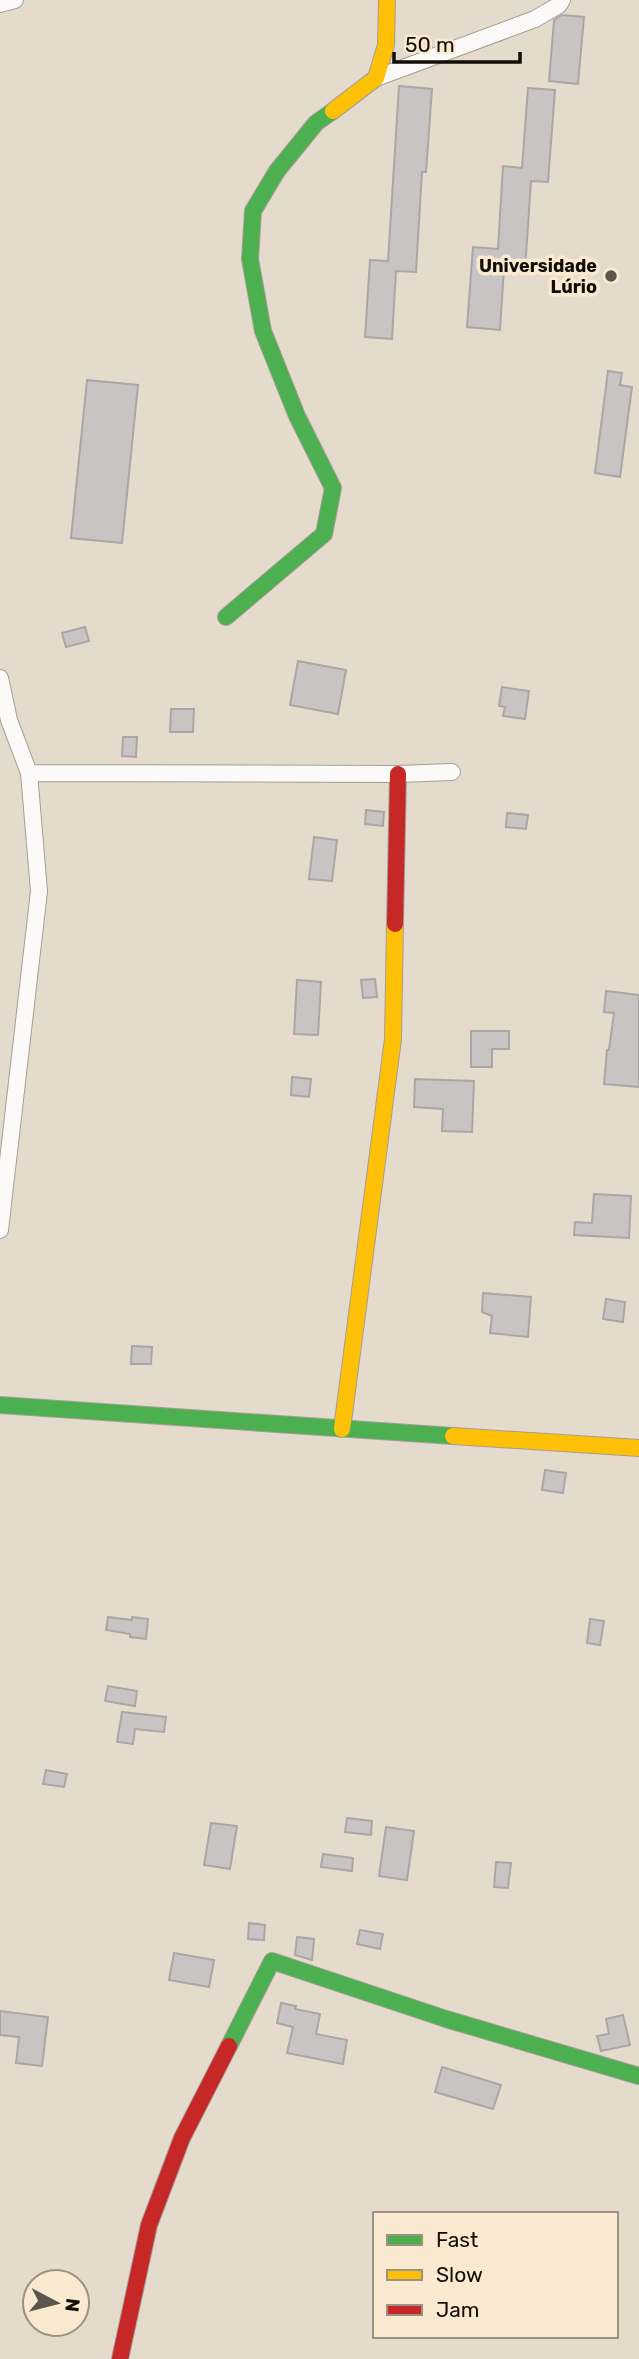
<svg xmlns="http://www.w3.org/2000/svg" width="639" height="2359" viewBox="0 0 639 2359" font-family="Rubik,sans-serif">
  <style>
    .building { fill: #c8c4c4; stroke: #aba6a4; stroke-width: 2 }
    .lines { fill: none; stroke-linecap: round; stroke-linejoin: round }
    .street-casing { stroke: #a59e94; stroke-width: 18 }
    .fast-casing { stroke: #a59e94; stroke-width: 18 }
    .slow-casing { stroke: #a59e94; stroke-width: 18 }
    .jam-casing { stroke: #a59e94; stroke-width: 18 }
    .street { stroke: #fbfaf8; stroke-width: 16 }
    .fast { stroke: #4caf50; stroke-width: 16 }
    .slow { stroke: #ffc107; stroke-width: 16 }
    .jam { stroke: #c62828; stroke-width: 16 }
    .poi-dot { fill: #5c554b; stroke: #fae9d1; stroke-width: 2.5 }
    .labels { text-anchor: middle; stroke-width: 7; stroke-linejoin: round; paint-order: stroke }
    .poi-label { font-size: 18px; font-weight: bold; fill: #120d05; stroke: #fae9d1; text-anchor: end }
  </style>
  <rect width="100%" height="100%" fill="#e4dbcd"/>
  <path class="building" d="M 562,15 L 584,17 L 578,84 L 549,81 L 554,20 Z
    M 399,86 L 432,89 L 426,172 L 422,172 L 416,272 L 396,271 L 392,339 L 365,337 L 370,260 L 388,261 Z
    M 528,88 L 555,90 L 548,182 L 531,181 L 525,270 L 504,268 L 500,330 L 467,327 L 473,247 L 498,249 L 503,166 L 522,168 Z
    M 608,371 L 622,373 L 620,385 L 632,387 L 620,477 L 595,473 Z
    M 87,380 L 138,385 L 122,543 L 71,538 Z
    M 85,627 L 89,641 L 66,647 L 62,633 Z
    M 298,661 L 346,670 L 338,714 L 290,705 Z
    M 502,687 L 529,691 L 525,719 L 503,716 L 505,707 L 499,706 Z
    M 171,709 L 194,709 L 193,732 L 170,732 Z
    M 123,737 L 137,737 L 136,757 L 122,756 Z
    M 366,810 L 384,812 L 383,826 L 365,824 Z
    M 507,813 L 528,815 L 526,829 L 506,827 Z
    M 314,837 L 337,840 L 332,881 L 309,879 Z
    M 375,979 L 377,997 L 363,998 L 361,980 Z
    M 297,980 L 321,982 L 318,1035 L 294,1034 Z
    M 606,991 L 639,995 L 639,1087 L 604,1084 L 607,1050 L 609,1050 L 614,1013 L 604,1012 Z
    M 471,1031 L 509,1031 L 509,1049 L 492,1049 L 492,1067 L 471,1067 Z
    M 292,1077 L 311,1079 L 309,1097 L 291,1095 Z
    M 415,1079 L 474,1081 L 472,1132 L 442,1131 L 443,1109 L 414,1107 Z
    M 594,1194 L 631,1196 L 629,1238 L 574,1235 L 575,1222 L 592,1223 Z
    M 483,1293 L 531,1297 L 528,1337 L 490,1333 L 492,1316 L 482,1312 Z
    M 606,1299 L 625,1302 L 623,1322 L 603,1319 Z
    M 132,1346 L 152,1347 L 151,1364 L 131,1364 Z
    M 545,1470 L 566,1473 L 563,1493 L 542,1490 Z
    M 108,1617 L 132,1620 L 132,1617 L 148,1619 L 146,1639 L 130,1637 L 130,1634 L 106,1630 Z
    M 590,1619 L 604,1621 L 600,1645 L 587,1643 Z
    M 108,1686 L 137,1691 L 135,1706 L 105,1701 Z
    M 122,1712 L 166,1717 L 164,1732 L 135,1729 L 133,1744 L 117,1742 Z
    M 46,1770 L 67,1774 L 64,1787 L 43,1784 Z
    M 347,1818 L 372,1821 L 371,1835 L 345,1832 Z
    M 211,1823 L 237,1826 L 230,1869 L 204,1865 Z
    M 386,1827 L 414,1831 L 407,1880 L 379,1876 Z
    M 323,1854 L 353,1858 L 352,1871 L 321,1867 Z
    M 496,1862 L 511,1863 L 508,1888 L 494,1887 Z
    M 249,1923 L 265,1925 L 264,1940 L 248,1939 Z
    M 360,1930 L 383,1934 L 380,1949 L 357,1944 Z
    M 297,1937 L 314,1939 L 312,1960 L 295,1955 Z
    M 174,1953 L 214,1960 L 209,1987 L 169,1980 Z
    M 281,2003 L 296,2006 L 295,2009 L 320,2014 L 316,2034 L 347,2040 L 343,2064 L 287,2053 L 293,2027 L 277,2023 Z
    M 0,2011 L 48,2017 L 42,2066 L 16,2063 L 19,2037 L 0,2035 Z
    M 623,2015 L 630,2045 L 601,2051 L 597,2036 L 609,2034 L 606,2019 Z
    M 442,2067 L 501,2085 L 493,2109 L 435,2092 Z"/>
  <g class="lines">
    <g class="street-casing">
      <path id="street" d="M 0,4 L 15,0
        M 376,78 L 535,19 L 559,5 L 562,0
        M 0,678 L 9,720 L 29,773 L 39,891 L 0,1230
        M 29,773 L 398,774 L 452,772"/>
    </g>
    <g class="fast-casing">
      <path id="fast" d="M 226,617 L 324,534 L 333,488 L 297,416 L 263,331 L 250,259 L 253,211 L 277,171 L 316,123 L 333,111
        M 0,1405 L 453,1436
        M 229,2046 L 272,1961 L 446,2019 L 639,2076"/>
    </g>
    <g class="slow-casing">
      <path id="slow" d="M 333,111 L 376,78 L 386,45 L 387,0
        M 342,1429 L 393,1039 L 395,924
        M 453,1436 L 639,1448"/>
    </g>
    <g class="jam-casing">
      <path id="jam" d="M 395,924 L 398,774
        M 120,2359 L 149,2225 L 182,2138 L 229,2046"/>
    </g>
    <use href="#street" class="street"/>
    <use href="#fast" class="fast"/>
    <use href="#slow" class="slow"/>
    <use href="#jam" class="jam"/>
  </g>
  <circle class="poi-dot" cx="611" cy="276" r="7"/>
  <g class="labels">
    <g class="poi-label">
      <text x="597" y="272">Universidade<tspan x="597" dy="21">Lúrio</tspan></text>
    </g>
  </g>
  <rect x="373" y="2212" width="245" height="126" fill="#fae9d1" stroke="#9d917f" stroke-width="2"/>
  <rect x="387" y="2235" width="35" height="10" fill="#4caf50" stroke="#9d917f" stroke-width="2"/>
  <text x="436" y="2247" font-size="21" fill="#120d05">Fast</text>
  <rect x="387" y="2270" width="35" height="10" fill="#ffc107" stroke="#9d917f" stroke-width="2"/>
  <text x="436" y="2282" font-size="21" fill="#120d05">Slow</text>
  <rect x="387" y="2305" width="35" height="10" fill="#c62828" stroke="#9d917f" stroke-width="2"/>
  <text x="436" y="2317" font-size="21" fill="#120d05">Jam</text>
  <g transform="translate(56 2303) rotate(97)"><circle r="33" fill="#fae9d1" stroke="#9d917f" stroke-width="2"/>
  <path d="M0-5L12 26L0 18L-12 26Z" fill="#5c554b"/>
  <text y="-10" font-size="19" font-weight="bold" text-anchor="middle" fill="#120d05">N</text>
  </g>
  <path d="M394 52v10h126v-10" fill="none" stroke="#120d05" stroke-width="3.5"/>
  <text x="405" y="52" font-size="21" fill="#120d05" stroke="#fae9d1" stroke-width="5" paint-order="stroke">50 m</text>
</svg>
